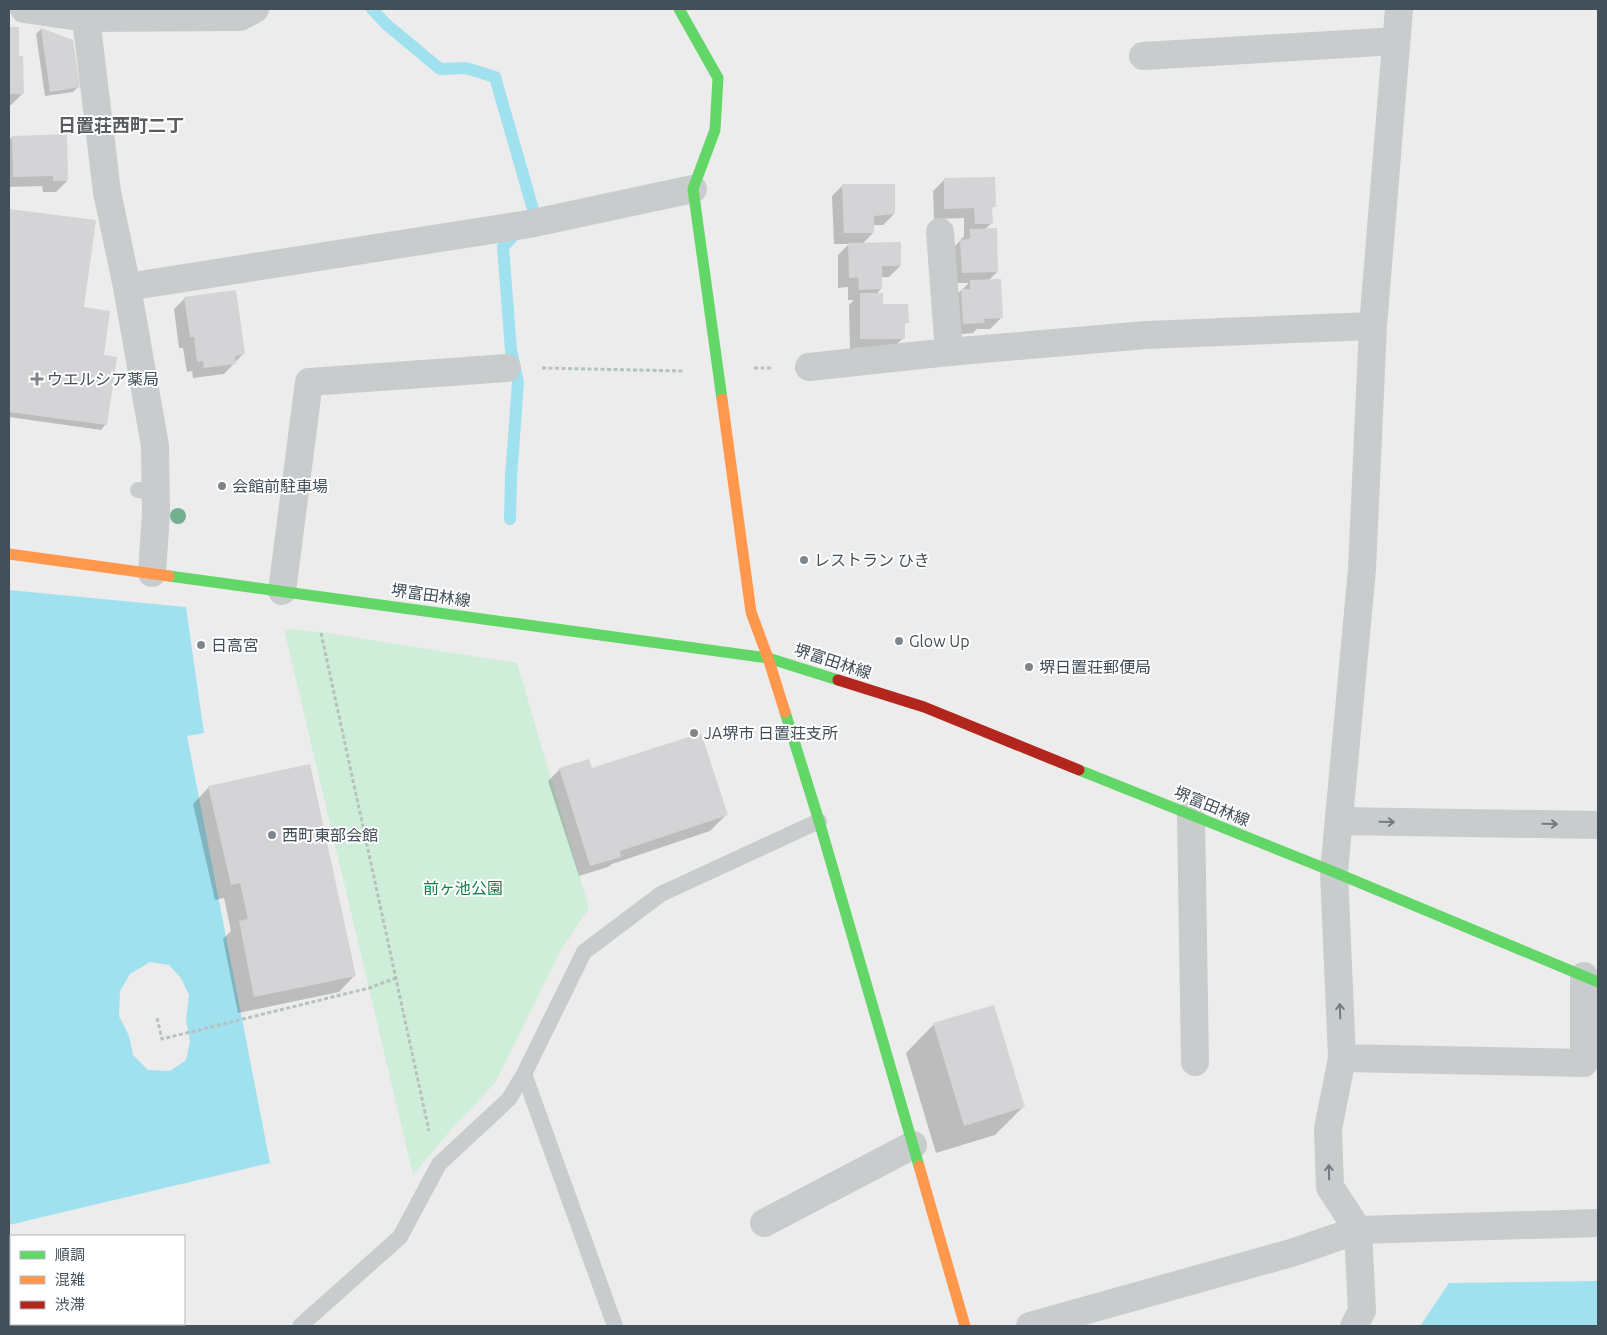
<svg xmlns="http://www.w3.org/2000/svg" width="1607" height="1335" viewBox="0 0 1607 1335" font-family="Ubuntu,'Noto Sans JP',sans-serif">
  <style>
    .green { fill: #ceeed9 }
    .water { fill: #a0e1ef; fill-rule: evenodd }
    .shadow { fill: #0003 }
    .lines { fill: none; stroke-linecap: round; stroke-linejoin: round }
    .stream { stroke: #a0e1ef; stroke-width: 12 }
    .building { fill: #d4d4d7 }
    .path { stroke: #b5c2bd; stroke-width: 3; stroke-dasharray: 4 2.5; stroke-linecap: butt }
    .lane { stroke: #c8cccd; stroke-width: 16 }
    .street { stroke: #c8cccd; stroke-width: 28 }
    .fast { stroke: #63d668; stroke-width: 11 }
    .slow { stroke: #ff974d; stroke-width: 11 }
    .jam { stroke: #b3261e; stroke-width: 11 }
    .tree { fill: #74af90 }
    .oneway { stroke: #727b82 }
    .poi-dot { fill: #7e868c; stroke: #fff; stroke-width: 2 }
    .labels { text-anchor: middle; stroke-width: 4; stroke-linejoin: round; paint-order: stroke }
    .poi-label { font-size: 16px; fill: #434f59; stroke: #fff; text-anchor: start }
    .street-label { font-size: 16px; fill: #434f59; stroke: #fff }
    .park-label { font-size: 16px; fill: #117d44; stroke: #fff }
    .neighbourhood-label { font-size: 18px; font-weight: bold; fill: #585c61; stroke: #fff }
  </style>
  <rect width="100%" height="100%" fill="#edecec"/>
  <path class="green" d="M 284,629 L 321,632 L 517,663 L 589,908 L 561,950 L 495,1083 L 450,1131 L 413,1175 Z"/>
  <path class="water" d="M 9,590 L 186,607 L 204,733 L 187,736 L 270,1163 L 9,1225 ZM 150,962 L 169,965 L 181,978 L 189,995 L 186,1020 L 190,1042 L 186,1060 L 170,1071 L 148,1070 L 133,1055 L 129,1036 L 119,1016 L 120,991 L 130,974 Z
    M 1598,1281 L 1598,1326 L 1420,1326 L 1449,1283 Z"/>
  <path class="shadow" d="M 9,28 L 17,28 L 17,57 L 22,94 L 11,105 L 9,105 Z
    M 41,29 L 72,41 L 78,87 L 73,92 L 45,96 L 36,34 Z
    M 12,137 L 67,181 L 56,192 L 43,192 L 42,186 L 9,187 L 9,140 Z
    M 944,180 L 994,206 L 991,209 L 992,223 L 985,229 L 997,272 L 988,281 L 1001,318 L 990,329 L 977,329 L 973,333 L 952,335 L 950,301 L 969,283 L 951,283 L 950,252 L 964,236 L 964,218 L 934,219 L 933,191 Z
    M 843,185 L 894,214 L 883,225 L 873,225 L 873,233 L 862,244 L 900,266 L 889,277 L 881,277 L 881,289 L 876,294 L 882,305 L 907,322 L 903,326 L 903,338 L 892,349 L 850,349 L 849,305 L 854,300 L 848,300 L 848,287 L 838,288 L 838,255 L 849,244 L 834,244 L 832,196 Z
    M 9,210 L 94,221 L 82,308 L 103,356 L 106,424 L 101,430 L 9,417 Z
    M 185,298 L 244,353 L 224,374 L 193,378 L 192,371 L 187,372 L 183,348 L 179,348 L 174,309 Z
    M 589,760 L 592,770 L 726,815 L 710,831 L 612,864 L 608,867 L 579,876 L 548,781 L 559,770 Z
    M 209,787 L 355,975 L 339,992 L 238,1013 L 223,939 L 231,931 L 224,898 L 215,900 L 193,804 Z
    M 934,1024 L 1023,1107 L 995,1135 L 936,1153 L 906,1053 Z"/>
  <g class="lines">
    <path class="stream" d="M 372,9 L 386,24 L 440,69 L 466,68 L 495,77 L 534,213 L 503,247 L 511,350 L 518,382 L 511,477 L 510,519"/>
  </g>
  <path class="building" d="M 9,27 L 19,27 L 19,56 L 23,56 L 24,94 L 9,94 Z
    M 41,28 L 73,40 L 80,87 L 50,92 Z
    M 67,134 L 68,181 L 53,181 L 53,176 L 13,177 L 12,136 Z
    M 995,177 L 996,207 L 992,207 L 993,224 L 975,224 L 974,208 L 944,209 L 944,178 Z
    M 842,184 L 895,184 L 895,214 L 874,216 L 874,233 L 844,233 Z
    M 9,209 L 96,220 L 84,307 L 110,311 L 104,355 L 117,357 L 107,425 L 9,412 Z
    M 997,228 L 998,272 L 962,273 L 960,240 L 970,239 L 970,229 Z
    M 901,242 L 901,266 L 882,266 L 882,289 L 859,290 L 858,277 L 849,278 L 848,243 Z
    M 1001,279 L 1003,318 L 984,319 L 985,323 L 963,324 L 961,289 L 970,289 L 970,280 Z
    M 236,290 L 245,354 L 235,356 L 236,364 L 204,368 L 203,361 L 197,362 L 194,337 L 190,337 L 184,297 Z
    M 860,293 L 883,293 L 883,304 L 908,304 L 909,323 L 905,323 L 905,339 L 860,339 Z
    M 701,733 L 728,815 L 620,851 L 621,857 L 590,866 L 559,768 L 589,759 L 592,768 Z
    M 310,764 L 356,976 L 254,997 L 239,921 L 248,919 L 240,883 L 231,885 L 208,786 Z
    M 994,1005 L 1025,1107 L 964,1126 L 933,1023 Z"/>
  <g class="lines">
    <path class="path" d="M 542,368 L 683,371
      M 754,368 L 773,368
      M 321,633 L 429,1131
      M 157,1018 L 162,1039 L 369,988 L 396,978"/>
    <path class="lane" d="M 138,490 L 156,492
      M 524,1074 L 615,1326
      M 300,1326 L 400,1237 L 439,1164 L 509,1099 L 524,1074 L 584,952 L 661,894 L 819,821"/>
    <path class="street" d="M 24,9 L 86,18 L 240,17 L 255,9
      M 86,18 L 107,192 L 127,287 L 155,446 L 156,513 L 152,573
      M 1143,56 L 1396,41
      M 940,232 L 949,352
      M 127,287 L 529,224 L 693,189
      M 809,367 L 949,352 L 1146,335 L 1373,326
      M 282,591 L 309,382 L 507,368
      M 1191,815 L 1195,1062
      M 1339,821 L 1598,825
      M 1342,1058 L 1584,1063 L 1584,976
      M 764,1223 L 913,1145
      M 1030,1326 L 1291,1253 L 1358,1230 L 1598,1223
      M 1354,1326 L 1362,1311 L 1358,1230 L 1330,1187 L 1328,1129 L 1342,1058 L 1334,872 L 1362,569 L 1373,326 L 1399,9"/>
    <path class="fast" d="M 679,9 L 718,78 L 715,130 L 693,189 L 722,399
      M 169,576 L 768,658 L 838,680
      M 785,712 L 819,821 L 919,1166
      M 1079,770 L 1334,872 L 1598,982"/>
    <path class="slow" d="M 722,399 L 751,612 L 768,658 L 785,712
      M 9,554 L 169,576
      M 919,1166 L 965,1326"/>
    <path class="jam" d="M 838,680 L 924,707 L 1079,770"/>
  </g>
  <circle class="tree" cx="178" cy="516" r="8"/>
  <defs><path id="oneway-shaft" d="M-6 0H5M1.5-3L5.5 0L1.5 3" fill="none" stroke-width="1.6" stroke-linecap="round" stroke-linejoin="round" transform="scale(1.25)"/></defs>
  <g class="oneway">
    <use href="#oneway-shaft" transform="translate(1387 822) rotate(1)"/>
    <use href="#oneway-shaft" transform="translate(1550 824) rotate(1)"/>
    <use href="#oneway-shaft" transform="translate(1340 1011) rotate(-92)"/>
    <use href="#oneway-shaft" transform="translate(1329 1172) rotate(-91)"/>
  </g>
  <g class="poi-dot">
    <path d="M34.5 371.5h5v5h5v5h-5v5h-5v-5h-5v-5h5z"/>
    <circle cx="222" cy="486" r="5"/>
    <circle cx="804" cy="560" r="5"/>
    <circle cx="899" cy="641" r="5"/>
    <circle cx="201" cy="645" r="5"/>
    <circle cx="1029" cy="667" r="5"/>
    <circle cx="694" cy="733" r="5"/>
    <circle cx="272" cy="835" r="5"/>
  </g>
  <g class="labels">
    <g class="poi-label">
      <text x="47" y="385">ウエルシア薬局</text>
      <text x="232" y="492">会館前駐車場</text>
      <text x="814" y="566">レストラン ひき</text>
      <text x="909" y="647">Glow Up</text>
      <text x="211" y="651">日高宮</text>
      <text x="1039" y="673">堺日置荘郵便局</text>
      <text x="704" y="739">JA堺市 日置荘支所</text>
      <text x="282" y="841">西町東部会館</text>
    </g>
    <g class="street-label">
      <text transform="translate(431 595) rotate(8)" y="6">堺富田林線</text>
      <text transform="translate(833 661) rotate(18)" y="6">堺富田林線</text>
      <text transform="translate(1212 806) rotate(22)" y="6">堺富田林線</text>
    </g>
    <g class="park-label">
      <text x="463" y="894">前ヶ池公園</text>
    </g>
    <g class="neighbourhood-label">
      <text x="121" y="132">日置荘西町二丁</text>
    </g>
  </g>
  <rect width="1607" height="1335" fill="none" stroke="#434f59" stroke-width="20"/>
  <rect x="10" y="1235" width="175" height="90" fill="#ffffff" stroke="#b4b9bd"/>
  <rect x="20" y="1251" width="25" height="8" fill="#63d668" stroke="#b4b9bd"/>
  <text x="55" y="1260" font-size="15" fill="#434f59">順調</text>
  <rect x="20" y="1276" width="25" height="8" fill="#ff974d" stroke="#b4b9bd"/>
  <text x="55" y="1285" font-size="15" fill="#434f59">混雑</text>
  <rect x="20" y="1301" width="25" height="8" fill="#b3261e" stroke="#b4b9bd"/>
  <text x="55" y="1310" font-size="15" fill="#434f59">渋滞</text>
</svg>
